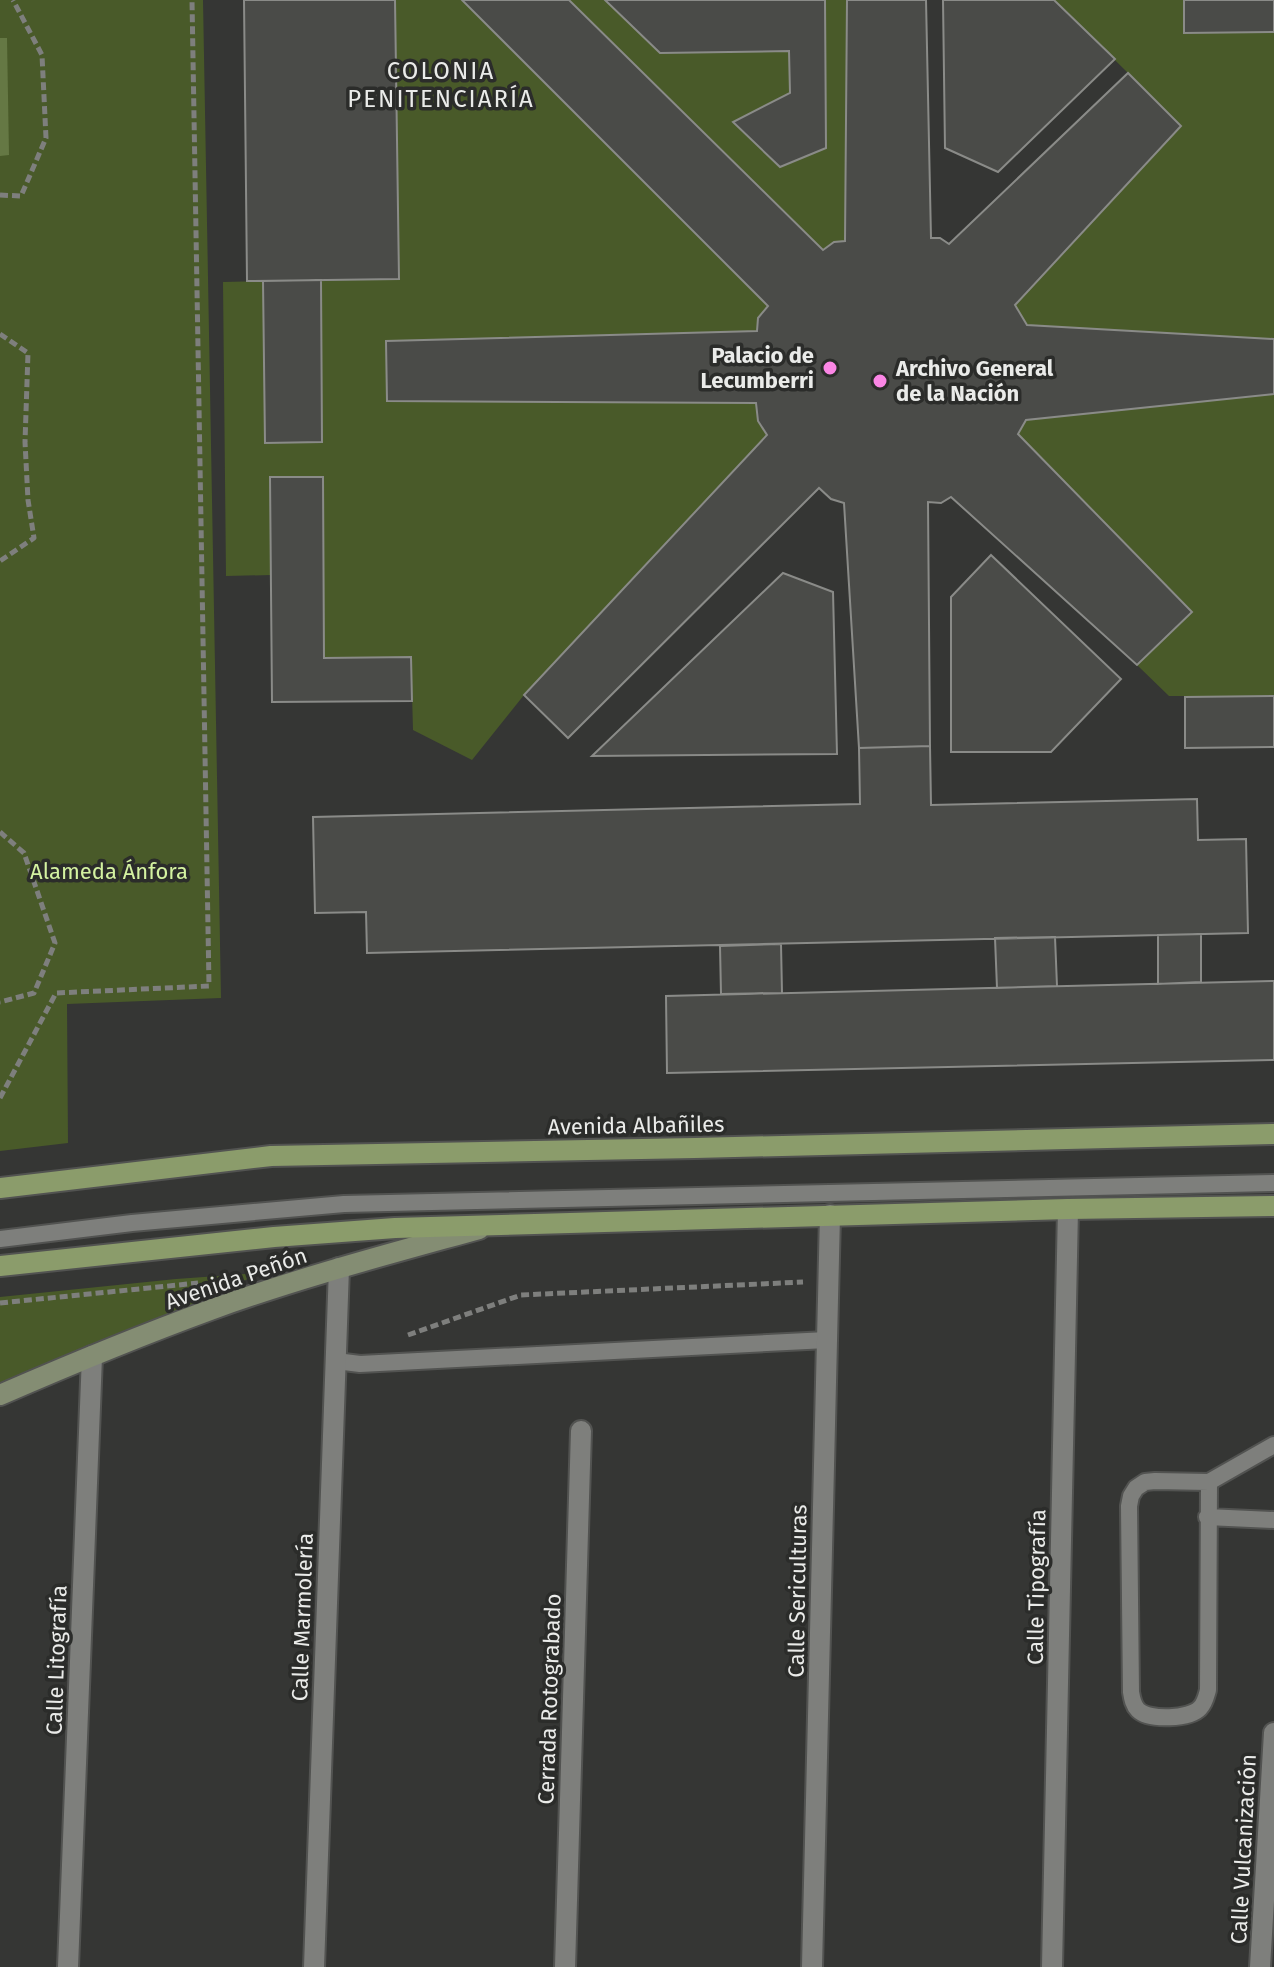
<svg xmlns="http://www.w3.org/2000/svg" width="1274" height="1967" viewBox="0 0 1274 1967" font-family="'Fira Sans',sans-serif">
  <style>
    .green { fill: #495a29 }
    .water { fill: #657844 }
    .building { fill: #4a4b48; stroke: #8a8b88; stroke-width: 2 }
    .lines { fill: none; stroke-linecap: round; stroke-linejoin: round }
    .lane-casing { stroke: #525351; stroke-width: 20 }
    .street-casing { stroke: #525351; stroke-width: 24 }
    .secondary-casing { stroke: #525351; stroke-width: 24 }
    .primary-casing { stroke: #525351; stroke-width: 24 }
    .path { stroke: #7e7f7d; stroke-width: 5; stroke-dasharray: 8 4; stroke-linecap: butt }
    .lane { stroke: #7e7f7c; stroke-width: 16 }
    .street { stroke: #7e7f7c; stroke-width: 20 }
    .secondary { stroke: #848d73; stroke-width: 20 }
    .primary { stroke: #8b9c6b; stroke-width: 20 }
    .poi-dot { fill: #fb86e5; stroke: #2b2c2a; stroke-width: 3 }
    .labels { text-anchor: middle; stroke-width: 7; stroke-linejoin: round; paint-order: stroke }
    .poi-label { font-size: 22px; font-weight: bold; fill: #eaebe9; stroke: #2b2c2a; text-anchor: end }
    .park-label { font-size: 22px; fill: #d4f2a1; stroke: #2b2c2a }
    .street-label { font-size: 22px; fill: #eaebe9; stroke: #2b2c2a }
    .neighbourhood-label { font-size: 24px; letter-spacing: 2px; fill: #eaebe9; stroke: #2b2c2a }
  </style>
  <rect width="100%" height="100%" fill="#353634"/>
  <path class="green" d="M 0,0 L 203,0 L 221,998 L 67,1004 L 68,1143 L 0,1151 Z
    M 395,0 L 462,0 L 768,306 L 758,318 L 757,331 L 386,341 L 756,403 L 758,421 L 767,435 L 524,695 L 472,760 L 413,730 L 411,657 L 324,658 L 323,477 L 270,477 L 271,575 L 226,576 L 223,282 L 263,281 L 265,443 L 322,442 L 321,280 L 399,279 Z
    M 569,0 L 847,0 L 845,241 L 834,242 L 823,250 Z
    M 1054,0 L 1184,0 L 1184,33 L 1274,32 L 1274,339 L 1027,325 L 1015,305 L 1128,73 Z
    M 1274,394 L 1274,696 L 1169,696 L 1137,665 L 1018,434 L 1026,420 Z
    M 260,1273 L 186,1309 L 0,1388 L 0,1297 L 176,1279 Z"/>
  <path class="water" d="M 0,38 L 7,38 L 9,155 L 0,156 Z"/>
  <path class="building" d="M 244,0 L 395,0 L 399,279 L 247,281 Z
    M 462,0 L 569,0 L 823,250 L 834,242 L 845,241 L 847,0 L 926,0 L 931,238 L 940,238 L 949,244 L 1128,73 L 1181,126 L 1015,305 L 1027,325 L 1274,339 L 1274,394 L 1026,420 L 1018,434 L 1192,612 L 1137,665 L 951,497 L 941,503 L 928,502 L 930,746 L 859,748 L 844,503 L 831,499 L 819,488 L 568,738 L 524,695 L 767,435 L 758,421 L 756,403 L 387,401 L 386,341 L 757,331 L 758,318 L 768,306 Z
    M 605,0 L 825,0 L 826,148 L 780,167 L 733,122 L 790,93 L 789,51 L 660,53 Z
    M 943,0 L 1054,0 L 1115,59 L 998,172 L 945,148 Z
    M 1184,0 L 1274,0 L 1274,32 L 1184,33 Z
    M 321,280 L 322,442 L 265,443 L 263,281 Z
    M 270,477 L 323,477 L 324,658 L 411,657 L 412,701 L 272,702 Z
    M 991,555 L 1121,679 L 1051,752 L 951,752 L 951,597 Z
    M 783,573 L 833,592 L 837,754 L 592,756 Z
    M 1274,696 L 1274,747 L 1185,748 L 1185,697 Z
    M 930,746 L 931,805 L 1197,799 L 1198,840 L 1246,839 L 1248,933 L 367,953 L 366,912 L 315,913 L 313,817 L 860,804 L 859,748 Z
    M 1201,934 L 1201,982 L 1158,984 L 1158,935 Z
    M 1055,937 L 1057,986 L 997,988 L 995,938 Z
    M 781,944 L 782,993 L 721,994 L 720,946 Z
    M 1274,981 L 1274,1060 L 667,1073 L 666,996 Z"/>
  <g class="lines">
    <g class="lane-casing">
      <path id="lane" d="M 0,1239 L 132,1223 L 344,1204 L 1274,1183
        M 336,1361 L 360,1364 L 827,1340
        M 1209,1482 L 1208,1690 C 1206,1697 1205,1703 1200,1708 C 1190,1719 1149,1721 1138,1710 C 1133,1705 1132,1698 1131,1692 L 1129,1506 L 1131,1496 L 1136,1488 L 1145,1482 L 1155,1481 L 1209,1482 L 1274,1445
        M 1207,1517 L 1274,1520"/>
    </g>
    <g class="street-casing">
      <path id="street" d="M 68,1967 L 92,1356
        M 314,1967 L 339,1268
        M 565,1967 L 581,1431
        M 812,1967 L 830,1215
        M 1052,1967 L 1068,1209
        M 1260,1967 L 1274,1733"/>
    </g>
    <g class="secondary-casing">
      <path id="secondary" d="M 0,1395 C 69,1365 139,1336 210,1310 C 298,1278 389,1254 479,1229"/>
    </g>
    <g class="primary-casing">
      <path id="primary" d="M 0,1188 L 271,1156 L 695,1148 L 1274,1134
        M 0,1266 L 274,1237 L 395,1228 L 1068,1209 L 1274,1206"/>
    </g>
    <path class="path" d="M 0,195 L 21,196 L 46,138 L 42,55 L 13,0
      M 0,334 L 28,353 L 25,442 L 28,500 L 34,538 L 0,561
      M 0,832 L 24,853 L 55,943 L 34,993 L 0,1002
      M 0,1098 L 56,993 L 209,986 L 192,0
      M 0,1303 L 198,1283
      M 408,1335 L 521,1295 L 803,1282"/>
    <use href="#lane" class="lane"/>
    <use href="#street" class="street"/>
    <use href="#secondary" class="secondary"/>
    <use href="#primary" class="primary"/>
  </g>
  <g class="poi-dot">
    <circle cx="830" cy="368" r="8"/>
    <circle cx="880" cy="381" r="8"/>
  </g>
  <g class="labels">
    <g class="poi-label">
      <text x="814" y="363">Palacio de<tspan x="814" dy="25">Lecumberri</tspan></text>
      <text x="896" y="376" text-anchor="start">Archivo General<tspan x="896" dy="25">de la Nación</tspan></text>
    </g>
    <g class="park-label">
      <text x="109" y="879">Alameda Ánfora</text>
    </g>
    <g class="street-label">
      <text transform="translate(636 1125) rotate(-1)" y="8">Avenida Albañiles</text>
      <text transform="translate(236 1278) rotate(-19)" y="8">Avenida Peñón</text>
      <text transform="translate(1036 1587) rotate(-89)" y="8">Calle Tipografía</text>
      <text transform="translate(797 1591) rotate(-89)" y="8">Calle Sericulturas</text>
      <text transform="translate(302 1617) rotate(-88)" y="8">Calle Marmolería</text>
      <text transform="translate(56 1660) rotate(-88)" y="8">Calle Litografía</text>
      <text transform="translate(549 1699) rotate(-88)" y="8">Cerrada Rotograbado</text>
      <text transform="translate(1243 1849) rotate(-87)" y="8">Calle Vulcanización</text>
    </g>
    <g class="neighbourhood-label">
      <text x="441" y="79">COLONIA<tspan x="441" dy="28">PENITENCIARÍA</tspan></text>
    </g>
  </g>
</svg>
